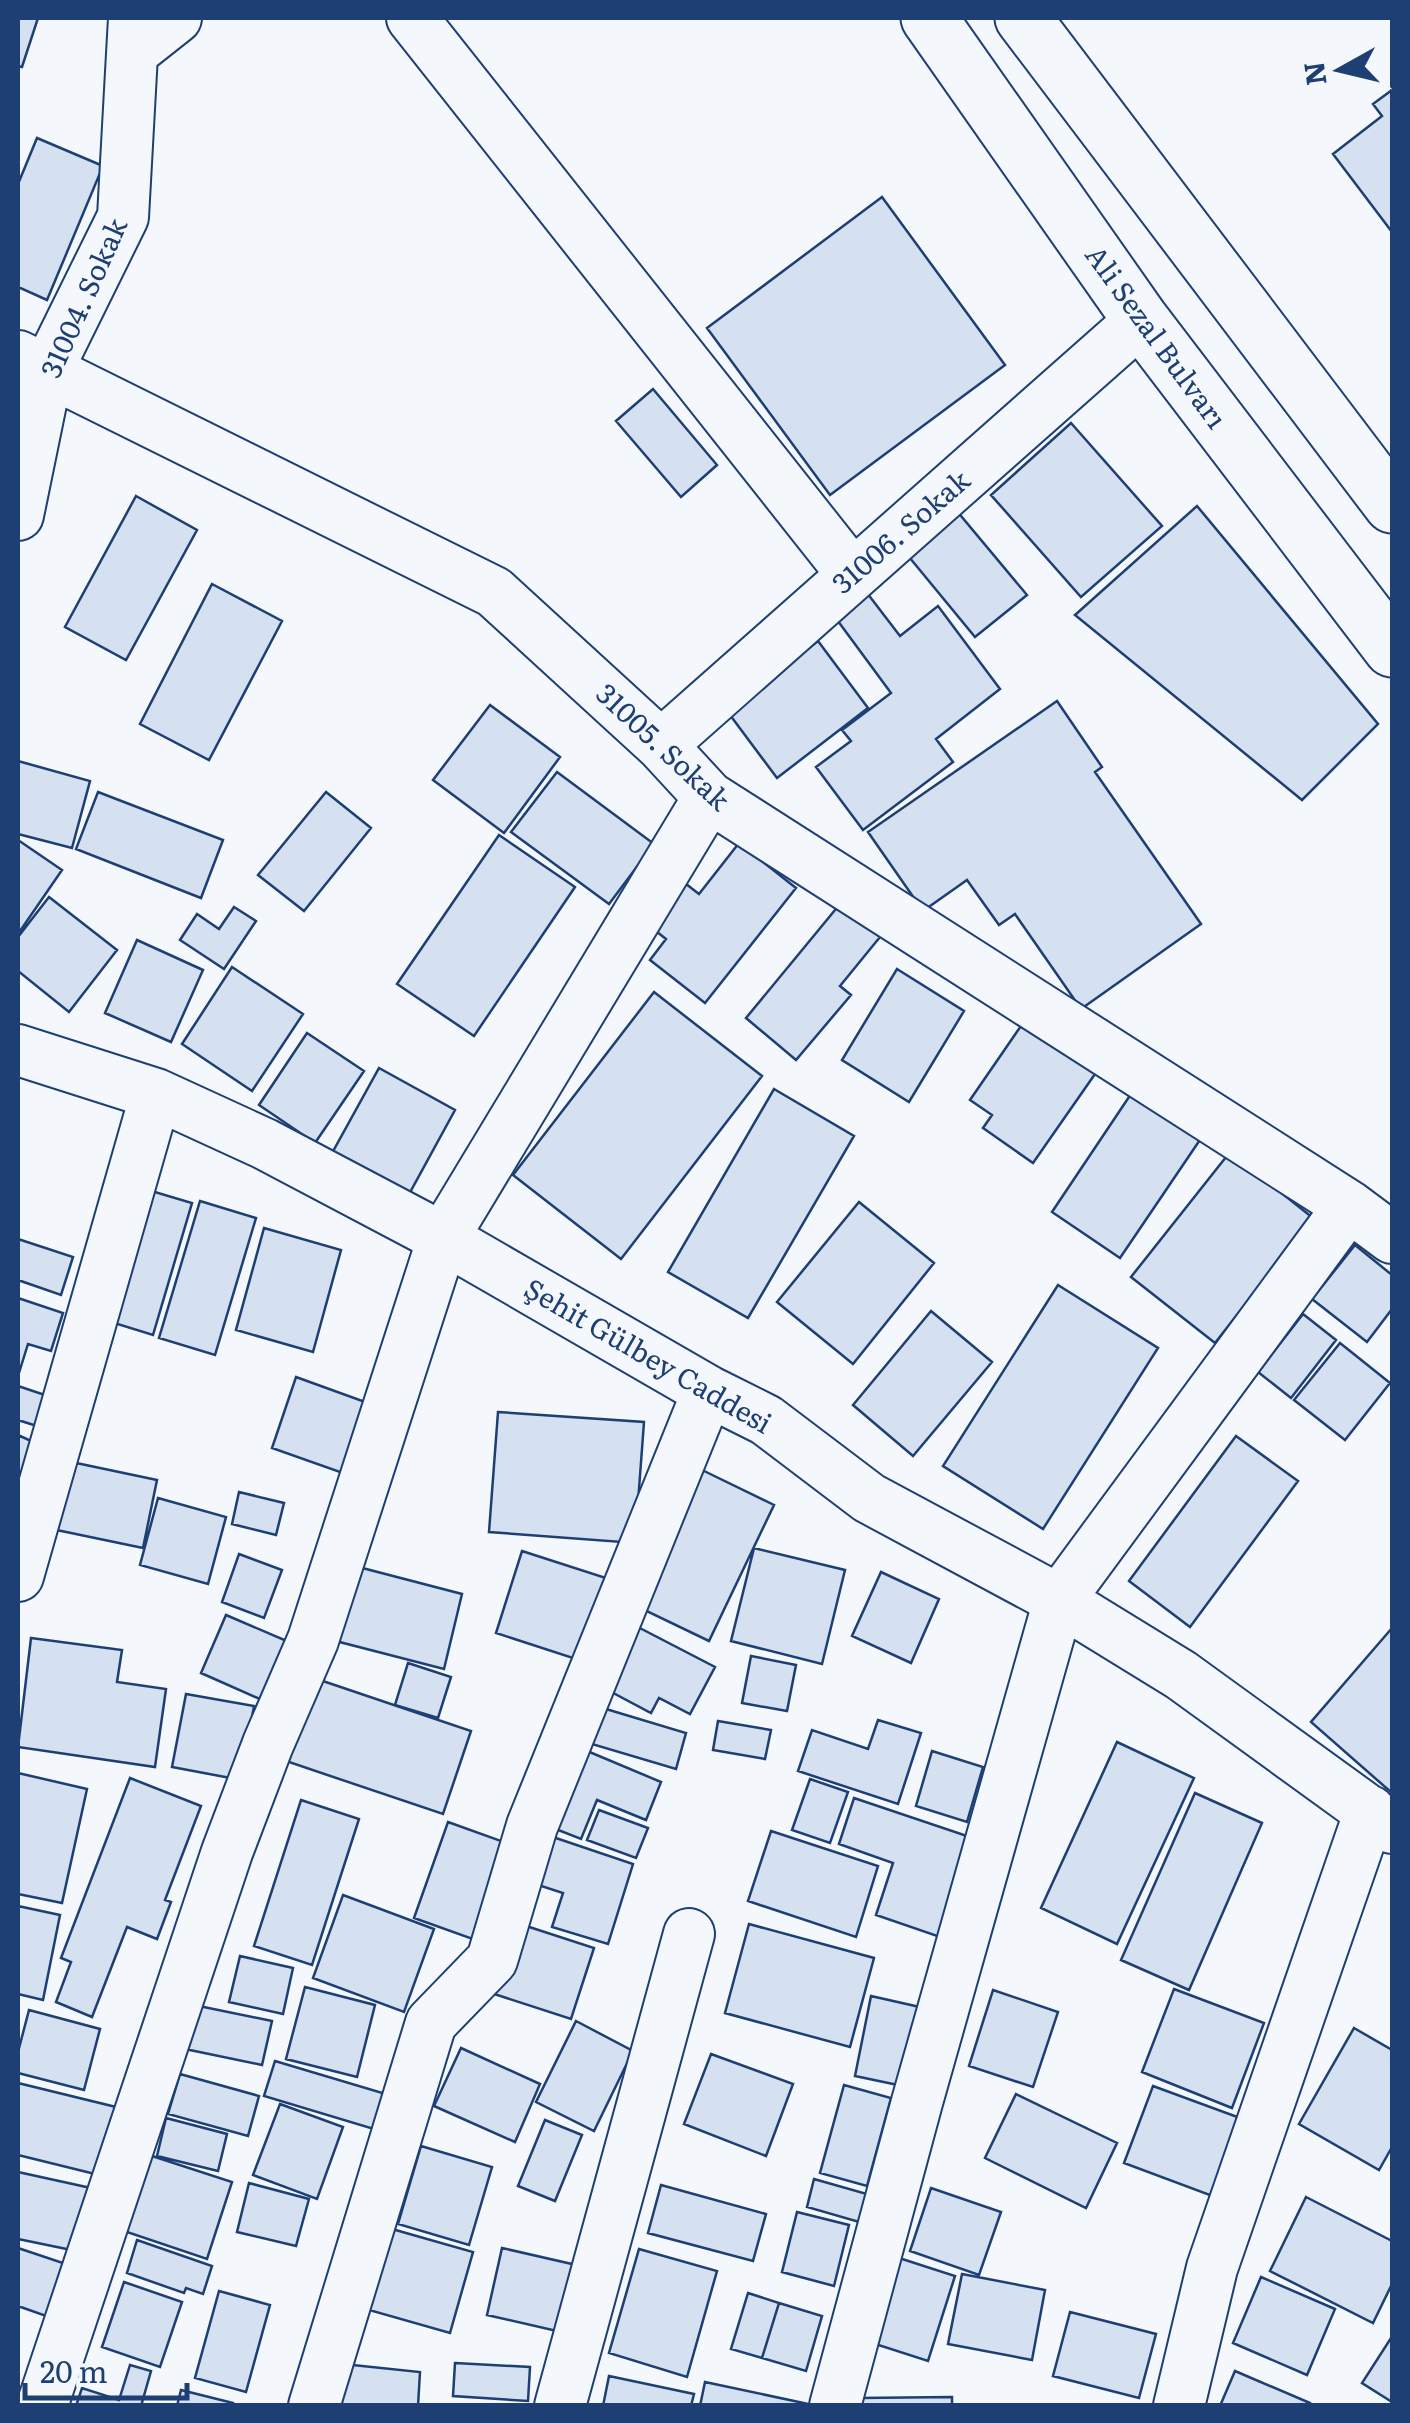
<svg xmlns="http://www.w3.org/2000/svg" width="1410" height="2423" viewBox="0 0 1410 2423" font-family="Literata,serif">
  <style>
    .building { fill: #d5e0f0; stroke: #1d3f73; stroke-width: 2.5 }
    .lines { fill: none; stroke-linecap: round; stroke-linejoin: round }
    .street-casing { stroke: #1d3f73; stroke-width: 54 }
    .secondary-casing { stroke: #1d3f73; stroke-width: 59 }
    .street { stroke: #f4f7fb; stroke-width: 50 }
    .secondary { stroke: #f4f7fb; stroke-width: 55 }
    .labels { text-anchor: middle; stroke-width: 8; stroke-linejoin: round; paint-order: stroke }
    .street-label { font-size: 28px; fill: #1d3f73; stroke: #f4f7fb }
  </style>
  <rect width="100%" height="100%" fill="#f4f7fb"/>
  <path class="building" d="M 18,18 L 38,18 L 22,67 L 18,66 Z
    M 1392,90 L 1392,232 L 1333,154 L 1382,116 L 1373,104 Z
    M 37,138 L 103,166 L 47,300 L 18,287 L 18,184 Z
    M 882,197 L 1005,365 L 830,495 L 707,328 Z
    M 653,389 L 717,465 L 681,497 L 616,421 Z
    M 1071,423 L 1162,526 L 1081,597 L 991,495 Z
    M 136,496 L 197,530 L 126,660 L 65,627 Z
    M 951,504 L 1027,595 L 975,637 L 900,546 Z
    M 1197,506 L 1378,724 L 1302,800 L 1075,615 Z
    M 212,584 L 282,621 L 209,760 L 140,724 Z
    M 864,589 L 900,636 L 938,606 L 1000,689 L 936,739 L 953,762 L 863,830 L 816,767 L 851,741 L 842,730 L 891,693 L 832,613 Z
    M 818,641 L 868,708 L 777,778 L 727,711 Z
    M 1057,701 L 1102,767 L 1095,772 L 1201,924 L 1081,1009 L 1015,914 L 999,925 L 967,880 L 923,911 L 868,832 Z
    M 490,705 L 560,757 L 504,833 L 433,780 Z
    M 18,761 L 90,781 L 72,848 L 18,834 Z
    M 557,772 L 654,844 L 609,904 L 511,832 Z
    M 98,792 L 223,840 L 201,898 L 76,849 Z
    M 326,792 L 371,828 L 304,911 L 258,875 Z
    M 499,835 L 575,887 L 474,1036 L 397,984 Z
    M 18,840 L 62,870 L 18,934 Z
    M 739,843 L 796,888 L 705,1003 L 650,960 L 666,939 L 643,921 L 677,877 L 699,894 Z
    M 49,897 L 117,950 L 69,1012 L 18,971 L 18,937 Z
    M 840,904 L 880,937 L 840,986 L 851,995 L 796,1060 L 746,1018 Z
    M 234,907 L 256,921 L 224,969 L 180,940 L 197,914 L 219,929 Z
    M 137,940 L 203,970 L 171,1042 L 105,1013 Z
    M 232,967 L 303,1014 L 252,1091 L 182,1044 Z
    M 897,969 L 964,1011 L 909,1102 L 842,1060 Z
    M 654,992 L 762,1076 L 621,1259 L 513,1175 Z
    M 1023,1023 L 1095,1074 L 1033,1163 L 983,1128 L 992,1115 L 970,1100 Z
    M 307,1033 L 364,1071 L 315,1143 L 259,1105 Z
    M 379,1068 L 455,1110 L 408,1196 L 331,1155 Z
    M 1141,1079 L 1210,1125 L 1120,1258 L 1052,1212 Z
    M 774,1089 L 854,1136 L 748,1318 L 668,1272 Z
    M 1230,1152 L 1313,1218 L 1215,1343 L 1131,1277 Z
    M 138,1187 L 192,1203 L 153,1335 L 98,1318 Z
    M 200,1201 L 256,1218 L 215,1355 L 159,1338 Z
    M 859,1202 L 934,1263 L 853,1364 L 777,1302 Z
    M 264,1228 L 341,1250 L 313,1352 L 236,1330 Z
    M 18,1239 L 73,1257 L 61,1295 L 18,1280 Z
    M 1355,1245 L 1392,1275 L 1392,1309 L 1367,1342 L 1312,1299 Z
    M 1058,1285 L 1158,1348 L 1043,1529 L 943,1466 Z
    M 18,1298 L 63,1313 L 51,1351 L 28,1344 L 18,1376 Z
    M 931,1311 L 992,1362 L 913,1456 L 853,1405 Z
    M 1303,1314 L 1336,1340 L 1291,1398 L 1258,1372 Z
    M 1340,1343 L 1390,1383 L 1345,1440 L 1294,1400 Z
    M 296,1377 L 379,1407 L 354,1477 L 272,1448 Z
    M 18,1386 L 54,1398 L 43,1428 L 18,1420 Z
    M 498,1412 L 644,1422 L 635,1543 L 489,1532 Z
    M 18,1435 L 40,1445 L 18,1494 Z
    M 1236,1436 L 1298,1481 L 1190,1627 L 1129,1581 Z
    M 62,1460 L 157,1480 L 143,1548 L 47,1528 Z
    M 700,1469 L 774,1505 L 709,1641 L 636,1606 Z
    M 239,1492 L 284,1503 L 276,1535 L 232,1524 Z
    M 158,1498 L 226,1517 L 208,1584 L 140,1565 Z
    M 754,1548 L 845,1570 L 822,1664 L 731,1641 Z
    M 522,1551 L 609,1579 L 582,1661 L 496,1633 Z
    M 239,1554 L 282,1570 L 264,1618 L 222,1602 Z
    M 347,1564 L 462,1594 L 444,1669 L 328,1639 Z
    M 881,1572 L 939,1599 L 911,1663 L 852,1636 Z
    M 226,1615 L 296,1645 L 271,1704 L 201,1673 Z
    M 634,1625 L 715,1667 L 690,1714 L 659,1698 L 651,1713 L 602,1687 Z
    M 1392,1628 L 1392,1793 L 1311,1722 Z
    M 31,1638 L 122,1650 L 117,1682 L 166,1689 L 155,1767 L 18,1747 Z
    M 751,1656 L 796,1665 L 787,1711 L 742,1703 Z
    M 408,1663 L 451,1677 L 438,1718 L 395,1705 Z
    M 311,1677 L 471,1731 L 443,1814 L 283,1760 Z
    M 186,1694 L 254,1706 L 241,1780 L 172,1767 Z
    M 596,1706 L 686,1733 L 676,1769 L 585,1742 Z
    M 878,1720 L 921,1733 L 898,1804 L 798,1771 L 812,1730 L 868,1749 Z
    M 718,1721 L 771,1730 L 765,1759 L 713,1750 Z
    M 1117,1742 L 1194,1778 L 1117,1944 L 1041,1908 Z
    M 580,1748 L 661,1782 L 646,1820 L 597,1800 L 581,1839 L 548,1826 Z
    M 932,1751 L 983,1767 L 967,1822 L 916,1806 Z
    M 18,1773 L 87,1789 L 62,1903 L 18,1894 Z
    M 130,1778 L 201,1806 L 165,1900 L 171,1902 L 157,1939 L 127,1927 L 92,2017 L 56,2002 L 71,1962 L 61,1958 Z
    M 810,1779 L 848,1792 L 830,1843 L 792,1830 Z
    M 1195,1793 L 1262,1823 L 1189,1990 L 1121,1960 Z
    M 854,1798 L 973,1838 L 940,1937 L 876,1915 L 893,1863 L 839,1844 Z
    M 301,1800 L 359,1819 L 312,1965 L 254,1946 Z
    M 599,1810 L 648,1828 L 636,1858 L 587,1840 Z
    M 448,1822 L 515,1846 L 481,1942 L 414,1918 Z
    M 771,1831 L 878,1866 L 856,1937 L 748,1901 Z
    M 544,1834 L 633,1864 L 608,1944 L 552,1927 L 563,1893 L 529,1882 Z
    M 343,1895 L 434,1929 L 404,2012 L 313,1978 Z
    M 18,1906 L 60,1915 L 43,2000 L 18,1994 Z
    M 514,1922 L 594,1948 L 571,2019 L 491,1993 Z
    M 749,1924 L 874,1958 L 850,2047 L 725,2013 Z
    M 240,1956 L 293,1968 L 283,2014 L 229,2002 Z
    M 305,1987 L 375,2005 L 357,2077 L 286,2059 Z
    M 1174,1989 L 1264,2023 L 1232,2108 L 1142,2072 Z
    M 993,1990 L 1058,2012 L 1033,2087 L 969,2066 Z
    M 871,1996 L 933,2010 L 917,2089 L 855,2076 Z
    M 194,2005 L 272,2021 L 262,2065 L 185,2049 Z
    M 29,2010 L 100,2029 L 84,2090 L 18,2073 L 18,2052 Z
    M 576,2021 L 633,2051 L 594,2131 L 536,2102 Z
    M 1354,2028 L 1392,2050 L 1392,2147 L 1379,2170 L 1299,2124 Z
    M 461,2048 L 540,2084 L 515,2142 L 434,2106 Z
    M 711,2054 L 793,2084 L 766,2156 L 684,2124 Z
    M 275,2061 L 396,2097 L 387,2133 L 264,2096 Z
    M 180,2074 L 259,2096 L 248,2136 L 168,2114 Z
    M 18,2083 L 120,2108 L 103,2176 L 18,2155 Z
    M 844,2085 L 891,2098 L 867,2186 L 820,2173 Z
    M 1153,2086 L 1251,2122 L 1223,2200 L 1124,2163 Z
    M 1016,2094 L 1117,2143 L 1086,2208 L 985,2158 Z
    M 280,2104 L 343,2127 L 317,2199 L 253,2175 Z
    M 166,2118 L 227,2134 L 218,2171 L 157,2156 Z
    M 545,2120 L 582,2135 L 555,2201 L 518,2186 Z
    M 421,2146 L 492,2167 L 469,2245 L 398,2224 Z
    M 149,2155 L 232,2182 L 207,2259 L 124,2231 Z
    M 18,2172 L 100,2190 L 86,2253 L 18,2239 Z
    M 814,2179 L 881,2198 L 873,2226 L 807,2207 Z
    M 249,2183 L 309,2199 L 296,2246 L 237,2232 Z
    M 661,2185 L 766,2214 L 753,2261 L 648,2233 Z
    M 931,2188 L 1001,2212 L 979,2275 L 910,2251 Z
    M 1306,2197 L 1392,2241 L 1392,2284 L 1373,2323 L 1270,2271 Z
    M 797,2212 L 849,2225 L 834,2286 L 782,2272 Z
    M 392,2229 L 473,2252 L 450,2333 L 369,2310 Z
    M 137,2240 L 212,2266 L 203,2294 L 186,2288 L 184,2293 L 127,2273 Z
    M 18,2248 L 63,2263 L 46,2316 L 18,2306 Z
    M 502,2248 L 585,2267 L 570,2334 L 487,2315 Z
    M 639,2249 L 717,2271 L 687,2377 L 609,2353 Z
    M 896,2257 L 955,2276 L 928,2361 L 869,2342 Z
    M 962,2274 L 1045,2290 L 1032,2360 L 948,2344 Z
    M 1261,2277 L 1335,2309 L 1307,2375 L 1233,2343 Z
    M 124,2282 L 182,2302 L 160,2367 L 102,2347 Z
    M 219,2291 L 270,2305 L 246,2392 L 195,2378 Z
    M 748,2293 L 779,2303 L 762,2358 L 731,2349 Z
    M 779,2303 L 822,2316 L 806,2371 L 762,2358 Z
    M 1070,2312 L 1156,2334 L 1139,2398 L 1053,2376 Z
    M 1391,2338 L 1392,2339 L 1392,2402 L 1362,2383 Z
    M 455,2363 L 530,2367 L 528,2401 L 453,2396 Z
    M 343,2364 L 420,2372 L 418,2406 L 339,2406 Z
    M 130,2365 L 151,2371 L 141,2406 L 76,2406 L 82,2388 L 119,2400 Z
    M 1235,2371 L 1310,2403 L 1309,2406 L 1220,2406 Z
    M 609,2376 L 694,2394 L 691,2406 L 603,2406 Z
    M 705,2382 L 813,2405 L 813,2406 L 700,2406 Z
    M 181,2390 L 233,2403 L 233,2406 L 177,2406 Z
    M 952,2397 L 952,2406 L 859,2406 L 859,2398 Z"/>
  <g class="lines">
    <g class="street-casing">
      <path id="street" d="M 412,18 L 853,575
        M 133,52 L 176,18
        M 18,356 L 494,592 L 661,745 L 709,797 L 1349,1206 L 1392,1238
        M 18,515 L 48,369 L 123,217 L 134,18
        M 661,745 L 1141,320
        M 18,1050 L 156,1094 L 265,1144 L 443,1238 L 708,1391 L 766,1420 L 869,1498 L 1059,1600 L 1181,1675 L 1392,1828
        M 18,1576 L 156,1094
        M 42,2406 L 227,1852 L 268,1744 L 313,1640 L 443,1238 L 709,797
        M 314,2406 L 431,2023 L 492,1960 L 532,1826 L 708,1391
        M 560,2406 L 689,1934
        M 835,2406 L 917,2102 L 1059,1600 L 1349,1206
        M 1179,2406 L 1212,2268 L 1370,1811"/>
    </g>
    <g class="secondary-casing">
      <path id="secondary" d="M 929,18 L 1141,320 L 1392,649
        M 1023,18 L 1392,505"/>
    </g>
    <use href="#street" class="street"/>
    <use href="#secondary" class="secondary"/>
  </g>
  <g class="labels">
    <g class="street-label">
      <text transform="translate(84 298) rotate(-66)" y="10">31004. Sokak</text>
      <text transform="translate(1156 337) rotate(54)" y="10">Ali Sezal Bulvarı</text>
      <text transform="translate(901 532) rotate(-41)" y="10">31006. Sokak</text>
      <text transform="translate(663 747) rotate(43)" y="10">31005. Sokak</text>
      <text transform="translate(648 1356) rotate(30)" y="10">Şehit Gülbey Caddesi</text>
    </g>
  </g>
  <rect width="1410" height="2423" fill="none" stroke="#1d3f73" stroke-width="40"/>
  <g transform="translate(1340 70) rotate(262)" stroke="#f4f7fb" stroke-width="8" paint-order="stroke">
  <path d="M0-8L18 38L0 25L-18 38Z" fill="#1d3f73"/>
  <text y="-15" font-size="28" font-weight="bold" text-anchor="middle" fill="#1d3f73">N</text>
  </g>
  <path d="M25 2383v15h162v-15" fill="none" stroke="#1d3f73" stroke-width="5"/>
  <text x="40" y="2383" font-size="30" fill="#1d3f73" stroke="#f4f7fb" stroke-width="8" paint-order="stroke">20 m</text>
</svg>
